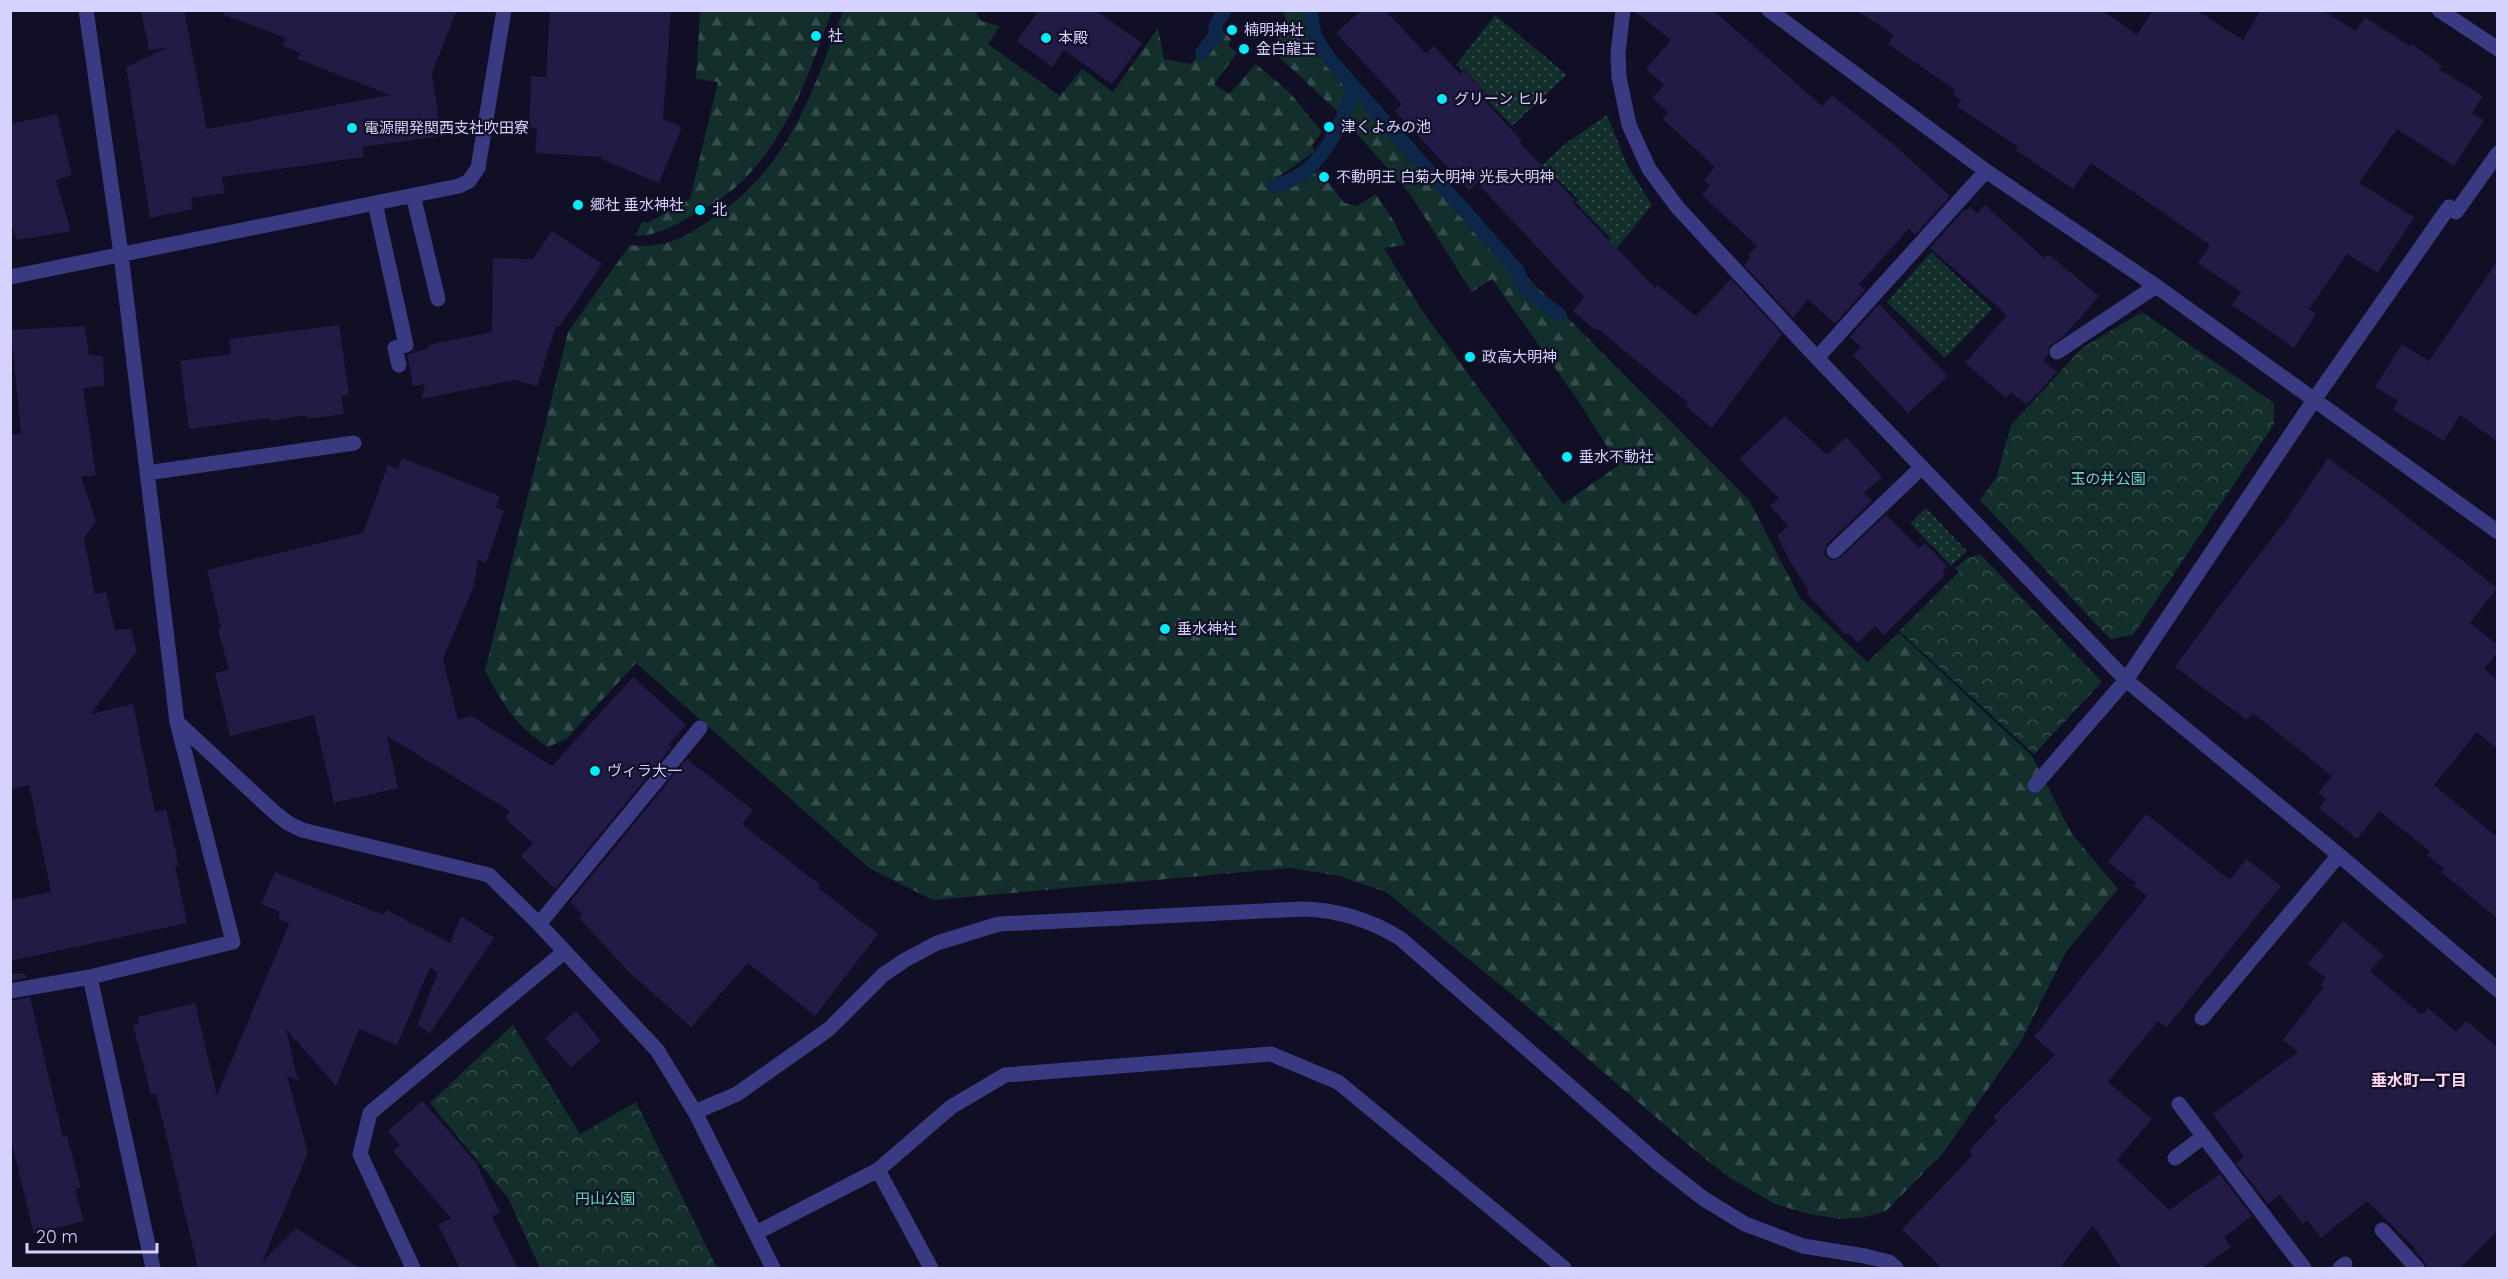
<svg xmlns="http://www.w3.org/2000/svg" width="2508" height="1279" viewBox="0 0 2508 1279" font-family="Quicksand,'Noto Sans JP',sans-serif">
  <style>
    .grass { fill: url(#grass-dots) }
    .forest { fill: url(#forest-firs) }
    .park { fill: url(#park-crowns) }
    .lines { fill: none; stroke-linecap: round; stroke-linejoin: round }
    .stream { stroke: #0d274a; stroke-width: 14 }
    .building { fill: #221b45 }
    .minor { stroke: #3a3a83; stroke-width: 15 }
    .poi-dot { fill: #02edfc; stroke: #110f25; stroke-width: 2 }
    .labels { text-anchor: middle; stroke-width: 4.5; stroke-linejoin: round; paint-order: stroke }
    .poi-label { font-size: 15px; fill: #d6d2ff; stroke: #110f25; text-anchor: start }
    .park-label { font-size: 15px; fill: #5edfb9; stroke: #110f25 }
    .neighbourhood-label { font-size: 16px; font-weight: bold; fill: #ffd4f1; stroke: #110f25 }
  </style>
  <defs>
    <pattern id="grass-dots" width="8" height="8" patternUnits="userSpaceOnUse" patternTransform="scale(1.5)"><rect width="8" height="8" fill="#122f2c"/><path d="M2 2h.1M6 6h.1" fill="none" stroke="#344c4c" stroke-width="1.8" stroke-linecap="round"/></pattern>
    <pattern id="forest-firs" width="22" height="20" patternUnits="userSpaceOnUse" patternTransform="scale(1.5)"><rect width="22" height="20" fill="#122f2c"/><path d="M5 1l3.5 6h-7zM16 11l3.5 6h-7z" fill="#344c4c"/></pattern>
    <pattern id="park-crowns" width="20" height="18" patternUnits="userSpaceOnUse" patternTransform="scale(1.5)"><rect width="20" height="18" fill="#122f2c"/><path d="M2 6a3 3 0 1 1 6 0M12 15a3 3 0 1 1 6 0" fill="none" stroke="#344c4c"/></pattern>
  </defs>
  <rect width="100%" height="100%" fill="#110f25"/>
  <path class="grass" d="M 1495,15 L 1567,75 L 1512,126 L 1487,100 L 1490,97 L 1464,69 L 1462,70 L 1456,65 Z
    M 1607,115 L 1627,165 L 1652,205 L 1613,253 L 1591,258 L 1610,238 L 1575,202 L 1578,199 L 1552,174 L 1546,180 L 1536,171 L 1565,144 Z
    M 1931,252 L 1992,309 L 1945,358 L 1887,302 Z
    M 1926,508 L 1967,551 L 1951,566 L 1910,523 Z"/>
  <path class="forest" d="M 700,11 L 832,11 C 807,78 785,149 726,195 C 718,202 707,207 698,212 C 678,224 658,236 635,236 L 642,222 L 648,223 L 690,199 L 718,82 L 696,79 Z
    M 843,11 L 975,11 L 981,21 L 1000,26 L 988,44 L 1060,96 L 1082,69 L 1113,92 L 1158,28 L 1164,59 L 1192,64 L 1198,54 L 1202,56 C 1212,49 1218,40 1220,29 L 1231,39 L 1228,45 L 1237,53 L 1214,84 L 1229,94 L 1256,64 L 1291,94 L 1322,132 L 1312,145 L 1314,152 L 1271,182 L 1271,188 L 1276,193 L 1294,186 L 1320,170 L 1344,203 L 1357,206 L 1376,194 L 1395,223 L 1405,245 L 1384,248 L 1421,309 L 1563,504 L 1619,465 L 1577,399 L 1492,279 L 1472,292 L 1410,194 L 1336,110 L 1277,55 L 1276,41 L 1286,19 L 1283,11 L 1306,11 C 1315,48 1321,57 1347,85 C 1356,94 1360,102 1373,104 L 1523,273 L 1749,500 L 1800,598 L 1867,662 L 1899,633 L 2032,756 L 2072,834 L 2118,889 L 2066,952 L 2020,1043 L 1943,1153 L 1886,1211 L 1865,1217 L 1841,1219 L 1809,1214 L 1775,1204 L 1730,1178 L 1687,1144 L 1537,1015 L 1386,892 L 1339,876 L 1290,868 L 933,900 L 869,868 L 636,663 L 566,739 L 548,747 C 514,724 505,707 485,671 L 568,332 L 630,245 C 663,249 683,239 710,220 C 791,166 810,97 843,11 Z"/>
  <path class="park" d="M 2142,312 L 2274,403 L 2274,424 L 2133,635 L 2110,639 L 1980,500 L 1997,476 L 2011,425 L 2082,348 Z
    M 1980,554 L 2102,682 L 2034,754 L 1899,631 L 1959,572 L 1955,568 L 1968,558 Z
    M 513,1025 L 580,1134 L 636,1102 L 717,1268 L 540,1268 L 508,1198 L 430,1103 Z"/>
  <g class="lines">
    <path class="stream" d="M 1310,10 L 1315,37 L 1331,61 L 1517,270 L 1525,290 L 1560,315
      M 1202,53 L 1215,36 L 1216,24 L 1225,10
      M 1275,186 C 1320,175 1340,128 1354,87"/>
  </g>
  <path class="building" d="M 141,10 L 184,10 L 207,129 L 390,95 L 298,59 L 300,53 L 283,46 L 286,38 L 224,15 L 225,10 L 457,10 L 432,73 L 441,136 L 362,147 L 364,157 L 222,177 L 225,193 L 191,198 L 193,209 L 150,218 L 126,67 L 167,48 L 149,50 Z
    M 550,10 L 671,10 L 663,119 L 682,127 L 659,183 L 601,159 L 603,157 L 535,153 L 537,128 L 529,127 L 531,76 L 546,77 Z
    M 1039,10 L 1095,10 L 1142,43 L 1112,84 L 1064,50 L 1052,67 L 1017,41 Z
    M 1361,10 L 1385,10 L 1426,54 L 1434,46 L 1460,74 L 1464,70 L 1489,97 L 1485,101 L 1522,141 L 1520,143 L 1575,200 L 1573,203 L 1655,288 L 1657,285 L 1696,316 L 1731,279 L 1782,334 L 1712,428 L 1686,406 L 1688,403 L 1598,329 L 1594,329 L 1573,311 L 1584,297 L 1477,183 L 1469,190 L 1395,111 L 1402,104 L 1336,33 Z
    M 1633,10 L 1713,10 L 1822,106 L 1832,95 L 1893,144 L 1950,196 L 1915,235 L 1909,229 L 1859,284 L 1865,290 L 1835,324 L 1808,299 L 1793,318 L 1744,265 L 1751,257 L 1748,255 L 1757,246 L 1702,195 L 1710,186 L 1704,180 L 1715,167 L 1663,119 L 1668,112 L 1652,98 L 1664,85 L 1646,69 L 1671,40 Z
    M 1856,10 L 2102,10 L 2137,35 L 2153,10 L 2196,10 L 2243,40 L 2261,10 L 2322,10 L 2356,31 L 2365,17 L 2410,46 L 2412,44 L 2442,66 L 2439,69 L 2483,96 L 2472,113 L 2484,120 L 2454,166 L 2397,129 L 2359,183 L 2414,217 L 2378,273 L 2347,254 L 2309,309 L 2316,314 L 2294,348 L 2232,305 L 2241,292 L 2198,263 L 2210,245 L 2091,163 L 2073,189 L 2016,150 L 2018,147 L 1957,106 L 1961,100 L 1953,94 L 1955,90 L 1888,44 L 1894,35 Z
    M 57,114 L 72,175 L 56,180 L 71,231 L 17,240 L 10,221 L 10,124 Z
    M 1985,205 L 2044,258 L 2048,254 L 2099,296 L 2065,335 L 2049,347 L 2048,355 L 2043,360 L 2057,372 L 2027,405 L 2011,392 L 2006,398 L 1965,363 L 2007,315 L 1930,248 L 1965,209 L 1966,211 L 1970,207 L 1978,213 Z
    M 552,231 L 602,264 L 559,327 L 556,326 L 537,386 L 515,380 L 421,399 L 425,384 L 413,386 L 407,355 L 429,348 L 428,345 L 492,332 L 493,258 L 533,259 Z
    M 2498,260 L 2498,442 L 2460,415 L 2444,441 L 2393,410 L 2398,401 L 2375,387 L 2402,344 L 2429,361 Z
    M 1879,304 L 1948,376 L 1908,413 L 1853,355 L 1861,347 L 1850,337 Z
    M 339,325 L 349,395 L 341,396 L 344,414 L 307,419 L 307,415 L 269,421 L 269,418 L 189,429 L 180,361 L 231,354 L 229,339 Z
    M 85,326 L 89,355 L 103,356 L 104,386 L 83,388 L 96,475 L 81,477 L 96,521 L 84,538 L 95,594 L 106,592 L 115,630 L 131,629 L 137,651 L 91,714 L 133,704 L 155,812 L 166,809 L 179,866 L 175,865 L 187,923 L 10,961 L 10,900 L 51,892 L 29,785 L 10,790 L 10,435 L 21,434 L 11,330 Z
    M 1785,416 L 1827,455 L 1846,437 L 1882,477 L 1864,493 L 1872,501 L 1827,544 L 1824,553 L 1827,558 L 1832,560 L 1840,558 L 1886,515 L 1919,548 L 1925,543 L 1947,566 L 1942,572 L 1945,575 L 1884,635 L 1875,626 L 1858,643 L 1848,633 L 1846,635 L 1806,593 L 1809,591 L 1791,563 L 1777,536 L 1788,526 L 1770,506 L 1779,498 L 1739,459 Z
    M 402,458 L 500,496 L 496,507 L 504,511 L 486,563 L 478,560 L 473,588 L 443,659 L 458,720 L 471,716 L 552,766 L 633,677 L 686,725 L 668,745 L 672,747 L 555,889 L 521,856 L 533,843 L 505,818 L 510,811 L 387,736 L 398,788 L 334,803 L 314,715 L 230,736 L 215,673 L 229,670 L 218,630 L 221,629 L 207,570 L 363,533 L 388,465 L 398,469 Z
    M 2328,458 L 2382,497 L 2497,588 L 2470,623 L 2498,645 L 2498,652 L 2484,669 L 2498,680 L 2498,750 L 2477,732 L 2434,785 L 2498,838 L 2498,919 L 2441,872 L 2444,869 L 2427,855 L 2430,851 L 2379,811 L 2357,839 L 2319,808 L 2326,799 L 2318,793 L 2332,776 L 2253,713 L 2247,720 L 2175,667 L 2212,616 L 2286,520 Z
    M 687,759 L 753,810 L 742,824 L 820,885 L 818,888 L 878,934 L 815,1016 L 748,963 L 691,1027 L 630,973 L 579,918 L 582,914 L 570,902 Z
    M 2146,814 L 2230,880 L 2246,859 L 2281,886 L 2167,1027 L 2158,1021 L 2108,1082 L 2152,1119 L 2117,1160 L 2169,1210 L 2220,1174 L 2252,1216 L 2224,1237 L 2231,1247 L 2201,1269 L 2122,1269 L 2093,1225 L 2059,1269 L 1943,1269 L 1902,1229 L 1973,1155 L 1969,1150 L 1997,1121 L 1993,1117 L 2055,1055 L 2034,1037 L 2147,896 L 2134,886 L 2136,883 L 2108,862 Z
    M 275,872 L 384,915 L 387,910 L 450,943 L 461,916 L 494,938 L 430,1033 L 417,1025 L 438,973 L 430,967 L 397,1045 L 359,1029 L 336,1086 L 286,1029 L 298,1081 L 287,1076 L 308,1153 L 262,1262 L 296,1228 L 361,1269 L 198,1269 L 156,1093 L 151,1095 L 133,1025 L 139,1024 L 137,1017 L 195,1003 L 217,1095 L 289,924 L 278,919 L 280,912 L 261,904 Z
    M 2343,921 L 2384,955 L 2370,971 L 2422,1015 L 2428,1008 L 2456,1032 L 2466,1021 L 2498,1047 L 2498,1230 L 2459,1269 L 2426,1269 L 2425,1262 L 2414,1250 L 2416,1249 L 2367,1201 L 2321,1238 L 2307,1220 L 2303,1224 L 2280,1195 L 2268,1204 L 2236,1163 L 2244,1157 L 2213,1114 L 2298,1052 L 2283,1040 L 2323,988 L 2320,985 L 2326,978 L 2308,964 Z
    M 24,973 L 26,978 L 10,981 L 10,974 Z
    M 30,997 L 63,1137 L 67,1136 L 81,1188 L 75,1189 L 84,1221 L 34,1234 L 10,1136 L 10,1001 Z
    M 576,1011 L 601,1041 L 571,1067 L 545,1038 Z
    M 422,1101 L 475,1161 L 500,1213 L 492,1217 L 518,1269 L 460,1269 L 438,1225 L 451,1218 L 393,1151 L 400,1145 L 388,1131 Z"/>
  <g class="lines">
    <path class="minor" d="M 1623,10 L 1618,53 L 1619,77 L 1629,125 L 1649,169 L 1678,208 L 1817,358 L 2126,680 L 2339,855 L 2498,990
      M 1769,10 L 1986,171 L 2156,286 L 2498,532
      M 2439,10 L 2498,49
      M 413,195 L 438,299
      M 375,203 L 406,345 L 395,348 L 399,365
      M 10,277 L 459,186 L 469,181 L 478,168 L 504,10
      M 2057,352 L 2156,286
      M 1817,358 L 1986,171
      M 147,473 L 354,443
      M 1834,551 L 1922,467
      M 177,722 L 274,812 L 288,823 L 302,830 L 489,875 L 539,924 L 657,1050 L 695,1112 L 737,1094 L 829,1029 L 883,975 L 905,960 L 937,943 L 999,924 L 1303,909 C 1338,910 1371,920 1401,939 L 1658,1163 L 1704,1199 L 1745,1224 L 1803,1246 L 1865,1256 L 1889,1262 L 1896,1268
      M 2035,785 L 2126,680 L 2314,400 L 2449,207 L 2456,212 L 2498,153
      M 539,924 L 700,728
      M 90,977 L 153,1268
      M 10,991 L 90,977 L 233,942 L 177,722 L 121,254 L 86,10
      M 2202,1018 L 2339,855
      M 2179,1104 L 2304,1268
      M 695,1112 L 773,1268
      M 2175,1158 L 2204,1136
      M 878,1170 L 931,1268
      M 2382,1230 L 2417,1268
      M 756,1233 L 878,1170 L 951,1107 L 1005,1075 L 1271,1054 L 1338,1082 L 1564,1268
      M 413,1268 L 360,1154 L 370,1113 L 564,952
      M 2340,1268 L 2345,1264"/>
  </g>
  <g class="poi-dot">
    <circle cx="1232" cy="30" r="6"/>
    <circle cx="816" cy="36" r="6"/>
    <circle cx="1046" cy="38" r="6"/>
    <circle cx="1244" cy="49" r="6"/>
    <circle cx="1442" cy="99" r="6"/>
    <circle cx="1329" cy="127" r="6"/>
    <circle cx="352" cy="128" r="6"/>
    <circle cx="1324" cy="177" r="6"/>
    <circle cx="578" cy="205" r="6"/>
    <circle cx="700" cy="210" r="6"/>
    <circle cx="1470" cy="357" r="6"/>
    <circle cx="1567" cy="457" r="6"/>
    <circle cx="1165" cy="629" r="6"/>
    <circle cx="595" cy="771" r="6"/>
  </g>
  <g class="labels">
    <g class="poi-label">
      <text x="1244" y="35">楠明神社</text>
      <text x="828" y="41">社</text>
      <text x="1058" y="43">本殿</text>
      <text x="1256" y="54">金白龍王</text>
      <text x="1454" y="104">グリーン ヒル</text>
      <text x="1341" y="132">津くよみの池</text>
      <text x="364" y="133">電源開発関西支社吹田寮</text>
      <text x="1336" y="182">不動明王 白菊大明神 光長大明神</text>
      <text x="590" y="210">郷社 垂水神社</text>
      <text x="712" y="215">北</text>
      <text x="1482" y="362">政高大明神</text>
      <text x="1579" y="462">垂水不動社</text>
      <text x="1177" y="634">垂水神社</text>
      <text x="607" y="776">ヴィラ大一</text>
    </g>
    <g class="park-label">
      <text x="2108" y="484">玉の井公園</text>
      <text x="605" y="1204">円山公園</text>
    </g>
    <g class="neighbourhood-label">
      <text x="2419" y="1086">垂水町一丁目</text>
    </g>
  </g>
  <rect width="2508" height="1279" fill="none" stroke="#d6d2ff" stroke-width="24"/>
  <path d="M27 1243v9h130v-9" fill="none" stroke="#d6d2ff" stroke-width="3"/>
  <text x="36" y="1243" font-size="18" fill="#d6d2ff" stroke="#110f25" stroke-width="4.5" paint-order="stroke">20 m</text>
</svg>
